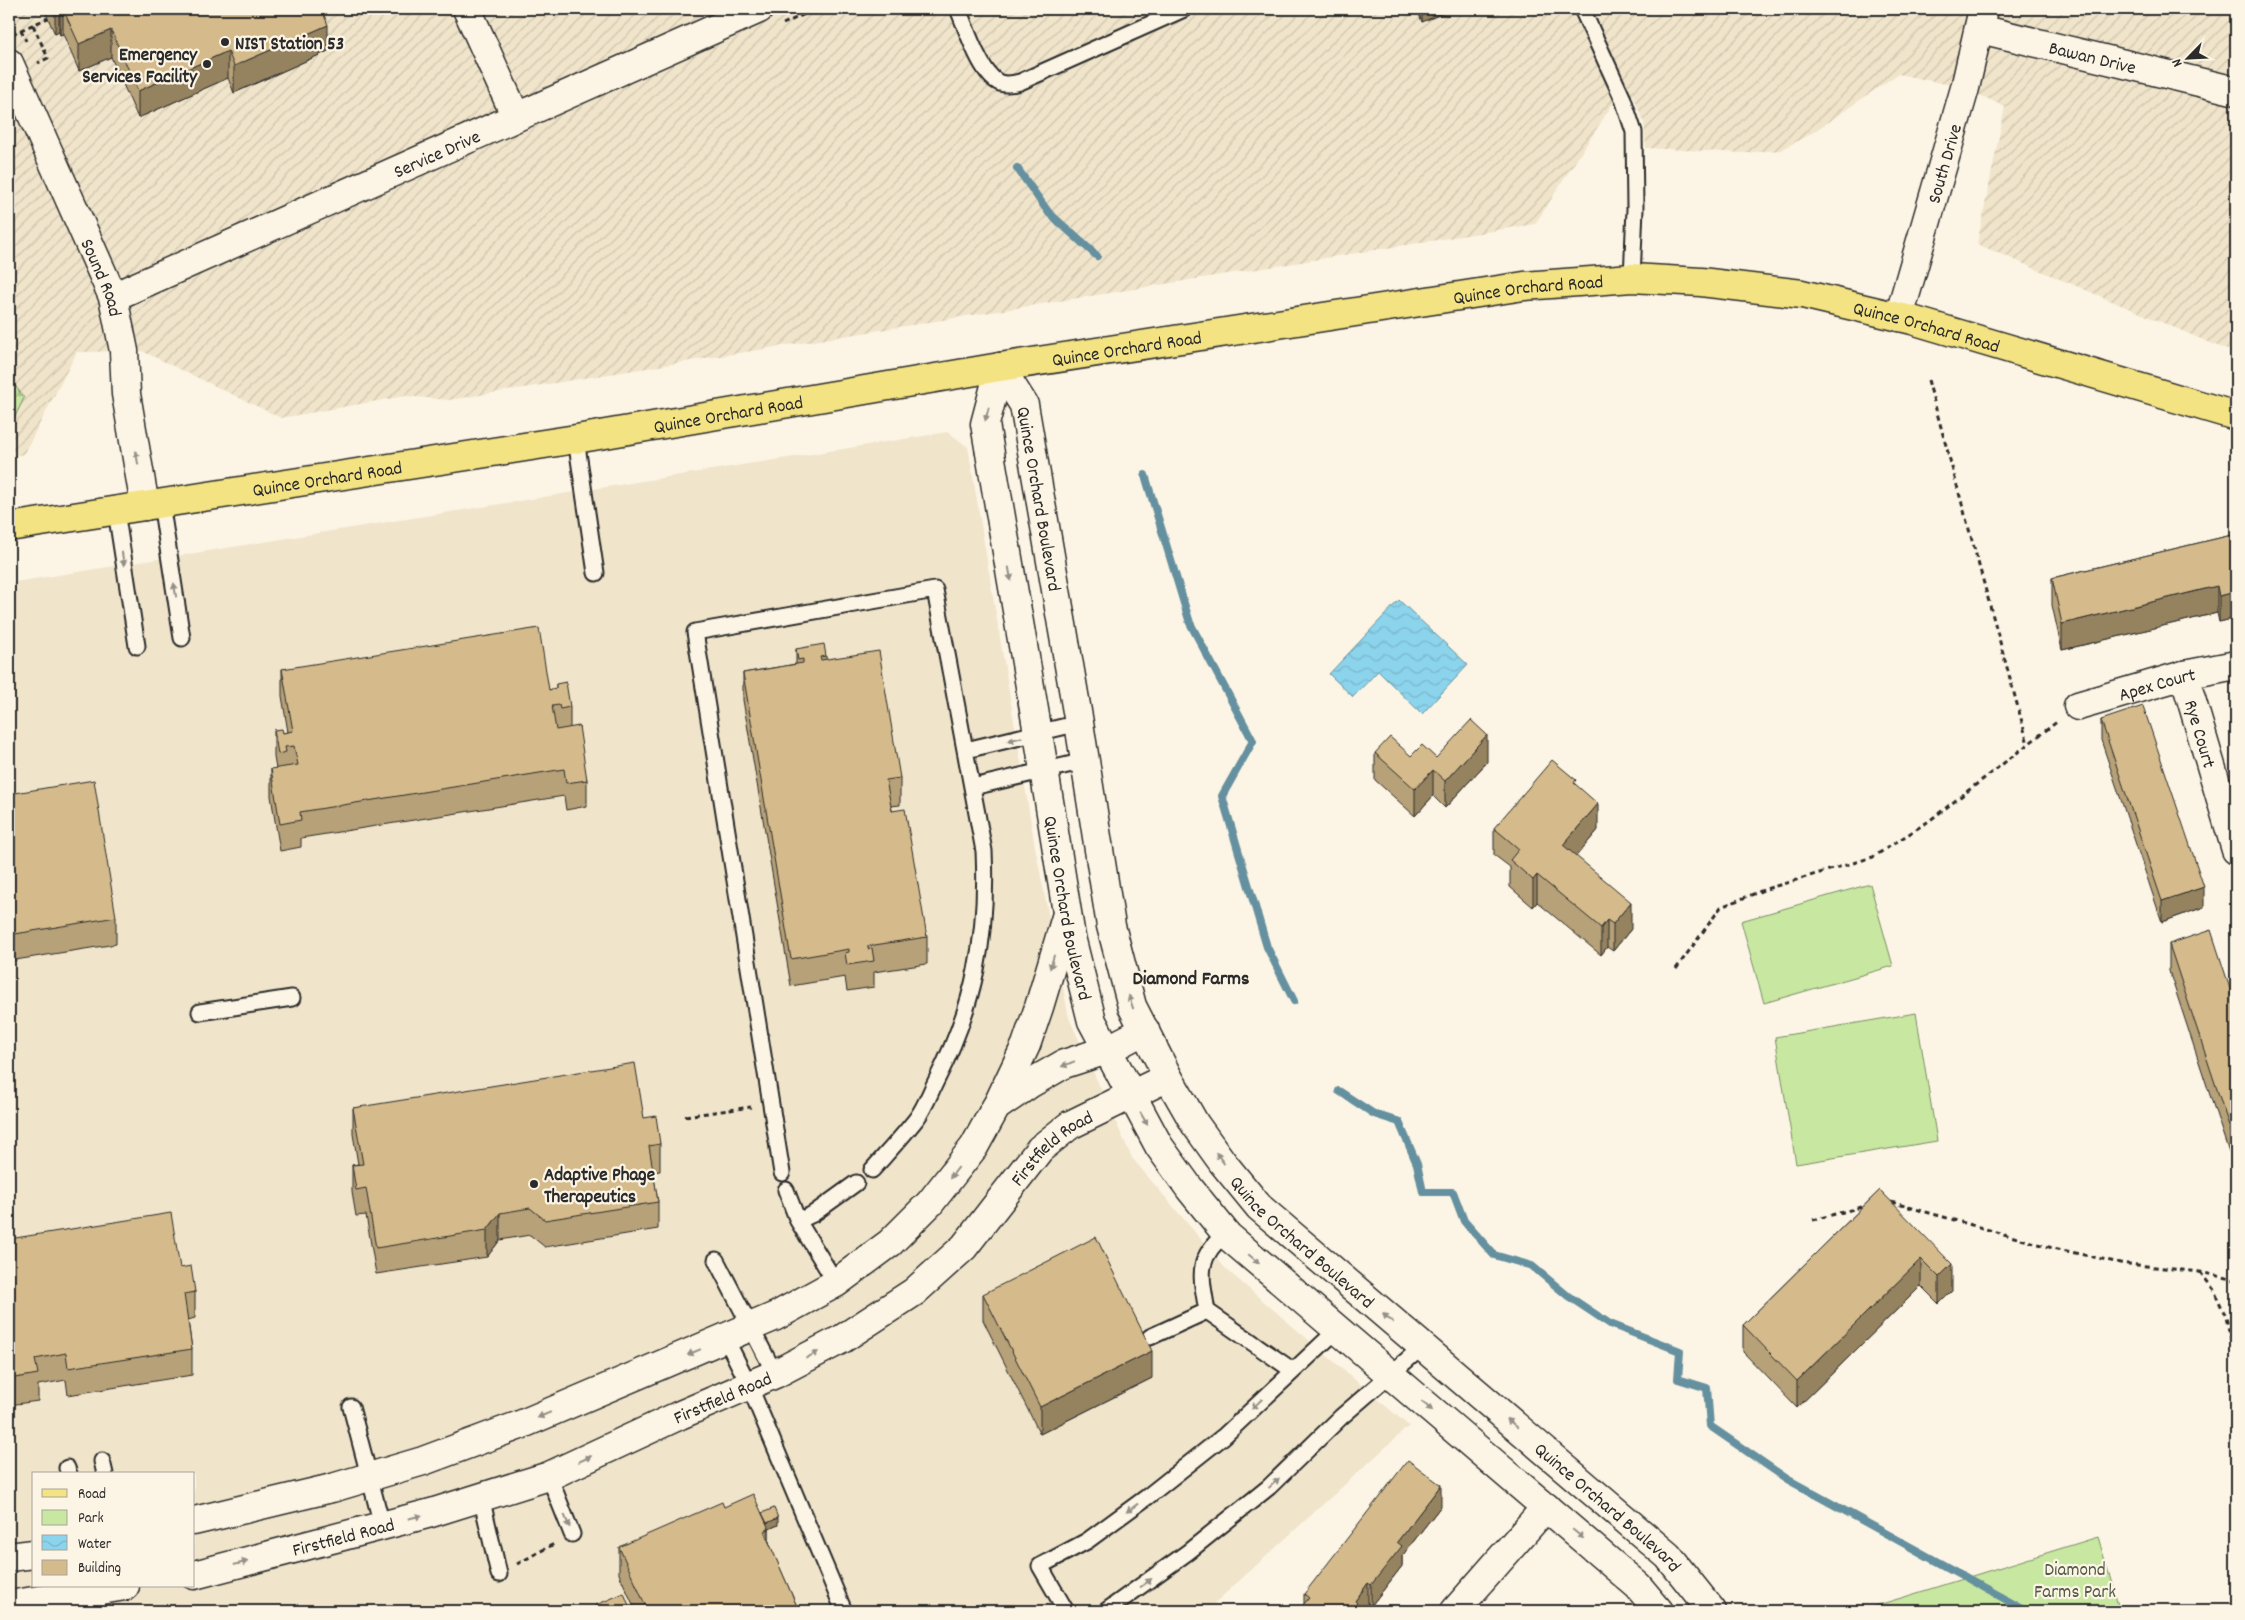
<svg xmlns="http://www.w3.org/2000/svg" width="2245" height="1620" viewBox="0 0 2245 1620" font-family="Dekko,sans-serif">
  <style>
    .built { fill: #f0e4ca; fill-rule: evenodd }
    .industrial { fill: url(#industrial-furrows) }
    .green { fill: #c8e8a1; stroke: #7a8a66 }
    .forest { fill: url(#forest-firs); stroke: #7a8a66 }
    .water { fill: url(#water-waves); stroke: #65909f }
    .lines { fill: none; stroke-linecap: round; stroke-linejoin: round }
    .stream { stroke: #65909f; stroke-width: 8 }
    .lane-casing { stroke: #2b2b2b; stroke-width: 19 }
    .street-casing { stroke: #2b2b2b; stroke-width: 31 }
    .secondary-casing { stroke: #2b2b2b; stroke-width: 31 }
    .primary-casing { stroke: #2b2b2b; stroke-width: 31 }
    .path { stroke: #2b2b2b; stroke-width: 3; stroke-dasharray: 5 4; stroke-linecap: butt }
    .lane { stroke: #fcf5e5; stroke-width: 15 }
    .street { stroke: #fcf5e5; stroke-width: 28 }
    .secondary { stroke: #fcf5e5; stroke-width: 28 }
    .primary { stroke: #f4e382; stroke-width: 28 }
    .wall { fill: #b7a178; stroke: #2b2b2b }
    .shaded-wall { fill: #958361; stroke: #2b2b2b }
    .building { fill: #d5bb8b; stroke: #2b2b2b }
    .oneway { fill: #949088 }
    .poi-dot { fill: #2b2b2b; stroke: #fcf5e5; stroke-width: 2 }
    .labels { text-anchor: middle; stroke-width: 4.5; stroke-linejoin: round; paint-order: stroke }
    .poi-label { font-size: 19px; font-weight: bold; fill: #2b2b2b; stroke: #fcf5e5; text-anchor: start }
    .street-label { font-size: 19px; fill: #2b2b2b; stroke: #fcf5e5 }
    .park-label { font-size: 19px; fill: #525a48; stroke: #fcf5e5 }
    .neighbourhood-label { font-size: 20px; font-weight: bold; fill: #2b2b2b; stroke: #fcf5e5 }
  </style>
  <defs>
    <pattern id="industrial-furrows" width="10" height="10" patternUnits="userSpaceOnUse" patternTransform="scale(1.25)"><rect width="10" height="10" fill="#f0e4ca"/><path d="M-1 1l2-2M0 10L10 0M9 11l2-2" fill="none" stroke="#cec4ae"/></pattern>
    <pattern id="forest-firs" width="22" height="20" patternUnits="userSpaceOnUse" patternTransform="scale(1.25)"><rect width="22" height="20" fill="#c8e8a1"/><path d="M5 1l3.5 6h-7zM16 11l3.5 6h-7z" fill="#acc78b"/></pattern>
    <pattern id="water-waves" width="16" height="10" patternUnits="userSpaceOnUse" patternTransform="scale(1.25)"><rect width="16" height="10" fill="#8bd4ec"/><path d="M0 5q4-4 8 0t8 0" fill="none" stroke="#78b6cb"/></pattern>
  </defs>
  <rect width="100%" height="100%" fill="#fcf5e5"/>
  <filter id="ink" filterUnits="userSpaceOnUse"><feTurbulence type="fractalNoise" baseFrequency=".02" numOctaves="2"/><feDisplacementMap in="SourceGraphic" scale="10" xChannelSelector="R" yChannelSelector="G"/><feConvolveMatrix kernelMatrix="1 2 1 2 8 2 1 2 1" color-interpolation-filters="sRGB"/></filter>
  <g filter="url(#ink)">
    <path class="built" d="M 948,432 L 968,447 L 1035,847 L 1069,1018 L 1132,1158 L 1227,1270 L 1409,1426 L 1206,1611 L 9,1611 L 9,583 ZM 34,1474 L 194,1474 L 194,1586 L 34,1586 Z"/>
    <path class="industrial" d="M 9,9 L 2236,9 L 2236,351 L 2220,347 L 1977,244 L 2005,107 L 1965,88 L 1898,74 L 1812,133 L 1781,150 L 1743,153 L 1646,148 L 1644,123 L 1633,95 L 1623,99 L 1612,105 L 1535,224 L 449,400 L 405,396 L 281,418 L 142,351 L 77,352 L 24,454 L 9,457 Z"/>
    <path class="green" d="M 1870,884 L 1893,966 L 1764,1003 L 1741,921 Z
      M 1916,1013 L 1937,1141 L 1796,1164 L 1775,1037 Z
      M 2098,1537 L 2120,1611 L 1859,1611 Z"/>
    <path class="forest" d="M 9,377 L 24,398 L 9,429 Z"/>
    <path class="water" d="M 1399,600 L 1468,665 L 1422,714 L 1378,671 L 1353,697 L 1329,674 Z"/>
    <g class="lines">
      <path class="stream" d="M 1017,168 L 1049,213 L 1097,256
        M 1145,475 L 1190,623 L 1253,741 L 1222,796 L 1267,947 L 1294,1001
        M 1339,1091 L 1374,1114 L 1399,1122 L 1417,1164 L 1423,1192 L 1453,1192 L 1464,1221 L 1494,1255 L 1532,1266 L 1568,1296 L 1610,1324 L 1680,1351 L 1678,1379 L 1707,1388 L 1710,1426 L 1787,1479 L 2027,1611"/>
      <g class="lane-casing">
        <path id="lane" d="M 958,9 C 966,27 981,76 1000,83 C 1007,85 1013,84 1020,82 L 1184,9
          M 1582,9 L 1623,99 L 1634,132 L 1635,209 L 1632,278
          M 576,439 L 596,573
          M 161,503 L 182,638
          M 116,511 L 137,646
          M 966,750 L 1079,723
          M 973,787 L 1085,761
          M 200,1012 L 292,998
          M 782,1173 L 695,632 L 935,590 L 984,851 C 988,936 975,1005 936,1081 C 930,1093 925,1107 917,1118 C 903,1136 887,1153 872,1170
          M 786,1190 L 798,1221 L 836,1283
          M 798,1221 L 813,1214 L 856,1183
          M 716,1260 L 775,1374
          M 1207,1311 C 1201,1275 1195,1259 1226,1233
          M 1150,1337 L 1207,1311 L 1292,1370
          M 726,1339 L 749,1385 L 844,1611
          M 351,1407 L 382,1525
          M 102,1461 L 105,1474
          M 67,1468 L 69,1474
          M 549,1476 L 572,1534
          M 481,1497 L 499,1574
          M 93,1586 L 98,1611
          M 1066,1611 L 1040,1566 L 1087,1541 L 1147,1497 L 1224,1436 L 1337,1330
          M 1106,1611 L 1188,1552 L 1269,1487 L 1341,1417 L 1422,1347"/>
      </g>
      <g class="street-casing">
        <g id="street">
          <path d="M 467,9 L 516,117"/>
          <path id="s1" d="M 1980,29 L 2236,91"/>
          <path id="s2" d="M 9,63 L 113,297 L 124,351 L 126,394 L 145,506"/>
          <path id="s3" d="M 113,297 L 759,9"/>
          <path id="s4" d="M 1899,317 L 1965,88 L 1983,9"/>
          <path id="s5" d="M 2184,675 L 2236,850"/>
          <path id="s6" d="M 2078,706 L 2184,675 L 2236,665"/>
          <path d="M 1455,1611 L 1546,1507"/>
        </g>
      </g>
      <g class="secondary-casing">
        <g id="secondary">
          <path id="s7" d="M 1000,367 L 1024,405 L 1079,723 L 1111,926 L 1132,1006 L 1168,1077 L 1195,1124 L 1223,1163 L 1259,1207 L 1668,1556 L 1712,1611"/>
          <path id="s8" d="M 1000,367 L 985,424 L 1038,733 L 1071,937 L 1092,1021 L 1159,1146 L 1190,1189 L 1228,1236 L 1638,1586 L 1659,1611"/>
          <path d="M 997,1106 L 1026,1045 L 1039,1007 L 1066,917"/>
          <path d="M 194,1521 L 332,1488 L 423,1461 L 520,1425 L 776,1316 L 836,1283 L 890,1243 L 930,1203 L 974,1147 L 996,1107 L 1031,1083 L 1064,1064 L 1107,1050 L 1145,1030"/>
          <path d="M 9,1557 L 34,1554"/>
          <path id="s9" d="M 194,1575 L 431,1513 L 549,1476 L 680,1415 L 775,1374 L 842,1339 L 914,1292 L 964,1247 L 1040,1149 L 1070,1125 L 1168,1077"/>
          <path d="M 9,1605 L 125,1586"/>
        </g>
      </g>
      <g class="primary-casing">
        <g id="primary">
          <path id="s10" d="M 9,527 L 576,439 L 1000,367 L 1524,286 L 1632,278 L 1701,282 L 1802,294 L 1912,320 L 2236,416"/>
        </g>
      </g>
      <path class="path" d="M 783,24 L 816,9
        M 33,25 L 48,58 L 38,63
        M 21,30 L 26,41
        M 12,34 L 48,18
        M 1928,380 L 2028,744
        M 1676,969 L 1721,907 L 1766,889 L 1873,857 L 1929,821 L 2058,721
        M 685,1116 L 751,1107
        M 1891,1202 L 2049,1247 L 2120,1263 L 2200,1272 L 2236,1280
        M 1813,1220 L 1865,1206
        M 2200,1272 L 2214,1290 L 2226,1317 L 2236,1363
        M 517,1564 L 554,1544"/>
      <use href="#lane" class="lane"/>
      <use href="#street" class="street"/>
      <use href="#secondary" class="secondary"/>
      <use href="#primary" class="primary"/>
    </g>
    <path class="wall" d="M 44,9 L 317,9 L 328,51 L 234,93 L 228,78 L 138,118 L 111,57 L 79,71 L 63,34 L 60,35 L 59,32 L 55,34 Z
      M 1417,9 L 1453,9 L 1422,22 Z
      M 2236,534 L 2236,618 L 2219,622 L 2217,613 L 2062,650 L 2052,605 L 2052,578 Z
      M 796,649 L 826,656 L 826,660 L 900,778 L 900,805 L 891,806 L 927,937 L 927,964 L 874,972 L 874,987 L 847,991 L 845,977 L 791,986 L 743,700 L 743,673 L 796,664 Z
      M 282,669 L 549,690 L 556,688 L 556,684 L 570,707 L 570,728 L 587,780 L 587,806 L 566,810 L 564,796 L 301,838 L 301,847 L 280,851 L 271,796 L 271,769 L 276,769 L 274,757 L 274,730 L 283,733 L 288,732 L 282,696 Z
      M 2101,720 L 2204,907 L 2162,922 L 2101,740 Z
      M 1375,753 L 1411,756 L 1487,762 L 1445,808 L 1433,796 L 1415,816 L 1375,780 Z
      M 1576,785 L 1598,830 L 1576,856 L 1631,929 L 1613,951 L 1607,947 L 1601,955 L 1537,902 L 1533,907 L 1510,887 L 1510,867 L 1494,855 L 1494,828 Z
      M 9,794 L 116,917 L 116,944 L 9,961 Z
      M 2169,944 L 2236,1007 L 2236,1174 L 2169,971 Z
      M 353,1108 L 644,1118 L 660,1144 L 660,1171 L 653,1172 L 658,1202 L 658,1229 L 545,1247 L 530,1235 L 500,1240 L 487,1257 L 376,1274 L 366,1215 L 356,1216 L 352,1192 L 352,1165 L 358,1164 L 353,1134 Z
      M 1880,1190 L 1952,1291 L 1939,1304 L 1921,1286 L 1797,1408 L 1743,1352 L 1743,1325 Z
      M 9,1239 L 180,1268 L 195,1292 L 195,1318 L 188,1320 L 192,1349 L 192,1375 L 68,1395 L 66,1380 L 38,1385 L 38,1401 L 9,1405 Z
      M 983,1294 L 1152,1378 L 1040,1434 L 983,1320 Z
      M 1441,1506 L 1402,1556 L 1402,1566 L 1371,1606 L 1368,1603 L 1362,1611 L 1298,1611 L 1304,1604 L 1304,1594 Z
      M 724,1507 L 762,1513 L 778,1525 L 769,1529 L 769,1543 L 799,1611 L 636,1611 L 619,1574 L 619,1547 Z"/>
    <path class="shaded-wall" d="M 55,9 L 59,9 L 59,32 L 55,34 Z
      M 60,9 L 63,9 L 63,34 L 60,35 Z
      M 1422,9 L 1453,9 L 1422,22 Z
      M 328,25 L 328,51 L 234,93 L 234,66 Z
      M 111,30 L 111,57 L 79,71 L 79,44 Z
      M 228,51 L 228,78 L 138,118 L 138,91 Z
      M 2217,586 L 2217,613 L 2062,650 L 2062,624 Z
      M 2236,592 L 2236,618 L 2219,622 L 2219,596 Z
      M 1487,735 L 1487,762 L 1445,808 L 1445,781 Z
      M 1433,770 L 1433,796 L 1415,816 L 1415,789 Z
      M 1598,804 L 1598,830 L 1563,872 L 1563,845 Z
      M 1537,875 L 1537,902 L 1533,907 L 1533,880 Z
      M 2204,887 L 2204,907 L 2162,922 L 2162,901 Z
      M 1631,902 L 1631,929 L 1613,951 L 1613,924 Z
      M 1607,920 L 1607,947 L 1601,955 L 1601,928 Z
      M 500,1213 L 500,1240 L 487,1257 L 487,1230 Z
      M 1921,1259 L 1921,1286 L 1797,1408 L 1797,1381 Z
      M 1952,1264 L 1952,1291 L 1939,1304 L 1939,1277 Z
      M 1152,1351 L 1152,1378 L 1040,1434 L 1040,1407 Z
      M 1441,1485 L 1441,1506 L 1402,1556 L 1402,1566 L 1371,1606 L 1371,1585 L 1397,1542 Z
      M 778,1518 L 778,1525 L 769,1529 L 769,1556 L 762,1525 Z
      M 1368,1583 L 1368,1603 L 1362,1611 L 1351,1611 L 1355,1601 Z"/>
    <path class="building" d="M 63,9 L 317,9 L 319,12 L 322,10 L 328,25 L 234,66 L 228,51 L 138,91 L 111,30 L 79,44 Z
      M 2236,534 L 2236,592 L 2219,596 L 2217,586 L 2062,624 L 2052,578 Z
      M 539,628 L 549,690 L 556,688 L 556,684 L 566,682 L 570,707 L 560,709 L 559,705 L 552,706 L 556,730 L 579,726 L 587,780 L 566,783 L 564,769 L 300,812 L 301,820 L 280,824 L 271,769 L 298,765 L 294,746 L 285,747 L 286,752 L 278,754 L 274,730 L 282,729 L 283,733 L 293,731 L 282,669 Z
      M 824,644 L 826,656 L 820,657 L 821,660 L 879,651 L 900,778 L 886,780 L 892,811 L 905,809 L 927,937 L 868,946 L 868,949 L 872,948 L 874,961 L 847,965 L 845,953 L 849,952 L 849,949 L 791,959 L 743,673 L 803,663 L 803,659 L 798,660 L 796,649 Z
      M 2143,706 L 2204,887 L 2162,901 L 2101,720 Z
      M 1471,720 L 1487,735 L 1445,781 L 1433,770 L 1415,789 L 1375,753 L 1390,737 L 1411,756 L 1422,745 L 1436,758 Z
      M 1552,760 L 1576,780 L 1574,783 L 1598,804 L 1563,845 L 1631,902 L 1613,924 L 1607,920 L 1601,928 L 1537,875 L 1533,880 L 1510,860 L 1519,849 L 1494,828 Z
      M 94,780 L 116,917 L 9,935 L 9,794 Z
      M 2211,930 L 2236,1007 L 2236,1147 L 2169,944 Z
      M 635,1063 L 644,1118 L 656,1116 L 660,1144 L 649,1146 L 658,1202 L 545,1220 L 530,1208 L 500,1213 L 487,1230 L 376,1248 L 366,1188 L 356,1190 L 352,1165 L 363,1164 L 353,1108 Z
      M 1880,1190 L 1952,1264 L 1939,1277 L 1921,1259 L 1797,1381 L 1743,1325 Z
      M 171,1213 L 180,1268 L 191,1266 L 195,1292 L 184,1294 L 192,1349 L 68,1368 L 66,1353 L 35,1359 L 38,1374 L 9,1379 L 9,1239 Z
      M 1096,1237 L 1152,1351 L 1040,1407 L 983,1294 Z
      M 1408,1460 L 1441,1485 L 1397,1542 L 1402,1546 L 1371,1585 L 1368,1583 L 1355,1601 L 1357,1603 L 1351,1611 L 1298,1611 L 1309,1598 L 1304,1594 Z
      M 753,1494 L 769,1529 L 764,1531 L 799,1611 L 648,1611 L 619,1547 L 722,1502 L 724,1507 Z
      M 774,1508 L 778,1518 L 767,1523 L 762,1513 Z
      M 624,1593 L 631,1611 L 599,1611 L 596,1605 Z"/>
    <defs><path id="oneway-solid" d="M-6-.8H1V-3.2L6.5 0L1 3.2V.8H-6Z" transform="scale(1.25)"/></defs>
    <g class="oneway">
      <use href="#oneway-solid" transform="translate(987 414) rotate(105)"/>
      <use href="#oneway-solid" transform="translate(137 458) rotate(-100)"/>
      <use href="#oneway-solid" transform="translate(123 559) rotate(81)"/>
      <use href="#oneway-solid" transform="translate(1010 574) rotate(80)"/>
      <use href="#oneway-solid" transform="translate(175 590) rotate(-99)"/>
      <use href="#oneway-solid" transform="translate(1015 739) rotate(166)"/>
      <use href="#oneway-solid" transform="translate(1052 962) rotate(107)"/>
      <use href="#oneway-solid" transform="translate(1131 1002) rotate(-108)"/>
      <use href="#oneway-solid" transform="translate(1068 1064) rotate(158)"/>
      <use href="#oneway-solid" transform="translate(1144 1119) rotate(60)"/>
      <use href="#oneway-solid" transform="translate(1220 1158) rotate(-126)"/>
      <use href="#oneway-solid" transform="translate(954 1173) rotate(128)"/>
      <use href="#oneway-solid" transform="translate(1254 1259) rotate(40)"/>
      <use href="#oneway-solid" transform="translate(1388 1318) rotate(-140)"/>
      <use href="#oneway-solid" transform="translate(694 1352) rotate(157)"/>
      <use href="#oneway-solid" transform="translate(812 1355) rotate(-28)"/>
      <use href="#oneway-solid" transform="translate(1257 1404) rotate(136)"/>
      <use href="#oneway-solid" transform="translate(1427 1406) rotate(40)"/>
      <use href="#oneway-solid" transform="translate(544 1415) rotate(157)"/>
      <use href="#oneway-solid" transform="translate(1512 1423) rotate(-140)"/>
      <use href="#oneway-solid" transform="translate(585 1459) rotate(-25)"/>
      <use href="#oneway-solid" transform="translate(1274 1483) rotate(-43)"/>
      <use href="#oneway-solid" transform="translate(1132 1508) rotate(144)"/>
      <use href="#oneway-solid" transform="translate(415 1517) rotate(-14)"/>
      <use href="#oneway-solid" transform="translate(567 1521) rotate(68)"/>
      <use href="#oneway-solid" transform="translate(1578 1534) rotate(40)"/>
      <use href="#oneway-solid" transform="translate(241 1563) rotate(-15)"/>
      <use href="#oneway-solid" transform="translate(1146 1583) rotate(-37)"/>
    </g>
  </g>
  <g class="poi-dot">
    <circle cx="225" cy="42" r="5"/>
    <circle cx="207" cy="64" r="5"/>
    <circle cx="534" cy="1184" r="5"/>
  </g>
  <g class="labels">
    <g class="poi-label">
      <text x="235" y="49">NIST Station 53</text>
      <text x="197" y="60" text-anchor="end">Emergency<tspan x="197" dy="22">Services Facility</tspan></text>
      <text x="544" y="1180">Adaptive Phage<tspan x="544" dy="22">Therapeutics</tspan></text>
    </g>
    <g class="street-label">
      <text dy="7" stroke="none"><textPath href="#s1" startOffset="116">Bawan Drive</textPath></text>
      <text dy="7" stroke="none"><textPath href="#s3" startOffset="354">Service Drive</textPath></text>
      <text dy="7" stroke="none"><textPath href="#s4" startOffset="160">South Drive</textPath></text>
      <text dy="7" stroke="none"><textPath href="#s2" startOffset="234">Sound Road</textPath></text>
      <text dy="7" stroke="none"><textPath href="#s10" startOffset="1538">Quince Orchard Road</textPath></text>
      <text dy="7" stroke="none"><textPath href="#s10" startOffset="1942">Quince Orchard Road</textPath></text>
      <text dy="7" stroke="none"><textPath href="#s10" startOffset="1132">Quince Orchard Road</textPath></text>
      <text dy="7" stroke="none"><textPath href="#s10" startOffset="728">Quince Orchard Road</textPath></text>
      <text dy="7" stroke="none"><textPath href="#s10" startOffset="322">Quince Orchard Road</textPath></text>
      <text dy="7" stroke="none"><textPath href="#s7" startOffset="140">Quince Orchard Boulevard</textPath></text>
      <text dy="7" stroke="none"><textPath href="#s6" startOffset="82">Apex Court</textPath></text>
      <text dy="7" stroke="none"><textPath href="#s5" startOffset="61">Rye Court</textPath></text>
      <text dy="7" stroke="none"><textPath href="#s8" startOffset="550">Quince Orchard Boulevard</textPath></text>
      <text dy="7" stroke="none"><textPath href="#s9" startOffset="979">Firstfield Road</textPath></text>
      <text dy="7" stroke="none"><textPath href="#s7" startOffset="950">Quince Orchard Boulevard</textPath></text>
      <text dy="7" stroke="none"><textPath href="#s9" startOffset="559">Firstfield Road</textPath></text>
      <text dy="7" stroke="none"><textPath href="#s7" startOffset="1355">Quince Orchard Boulevard</textPath></text>
      <text dy="7" stroke="none"><textPath href="#s9" startOffset="154">Firstfield Road</textPath></text>
    </g>
    <g class="park-label">
      <text x="2075" y="1575">Diamond<tspan x="2075" dy="22">Farms Park</tspan></text>
    </g>
    <g class="neighbourhood-label">
      <text x="1191" y="984">Diamond Farms</text>
    </g>
  </g>
  <rect width="2245" height="1620" fill="none" stroke="#fcf5e5" stroke-width="30"/>
  <rect x="15" y="15" width="2215" height="1590" fill="none" stroke="#2b2b2b" stroke-width="2" filter="url(#ink)"/>
  <rect x="32" y="1472" width="162" height="115" fill="#fcf5e5" stroke="#a8a49b"/>
  <rect x="42" y="1489" width="25" height="8" fill="#f4e382" stroke="#a8a49b"/>
  <text x="78" y="1498" font-size="15" fill="#2b2b2b">Road</text>
  <rect x="42" y="1510" width="25" height="15" fill="#c8e8a1" stroke="#a8a49b"/>
  <text x="78" y="1522" font-size="15" fill="#2b2b2b">Park</text>
  <rect x="42" y="1535" width="25" height="15" fill="url(#water-waves)" stroke="#a8a49b"/>
  <text x="78" y="1548" font-size="15" fill="#2b2b2b">Water</text>
  <rect x="42" y="1560" width="25" height="15" fill="#d5bb8b" stroke="#a8a49b"/>
  <text x="78" y="1572" font-size="15" fill="#2b2b2b">Building</text>
  <g transform="translate(2188 58) rotate(246)" stroke="#fcf5e5" stroke-width="4" paint-order="stroke">
  <path d="M0-4L9 19L0 12L-9 19Z" fill="#2b2b2b"/>
  <text y="-8" font-size="14" font-weight="bold" text-anchor="middle" fill="#2b2b2b">N</text>
  </g>
</svg>
